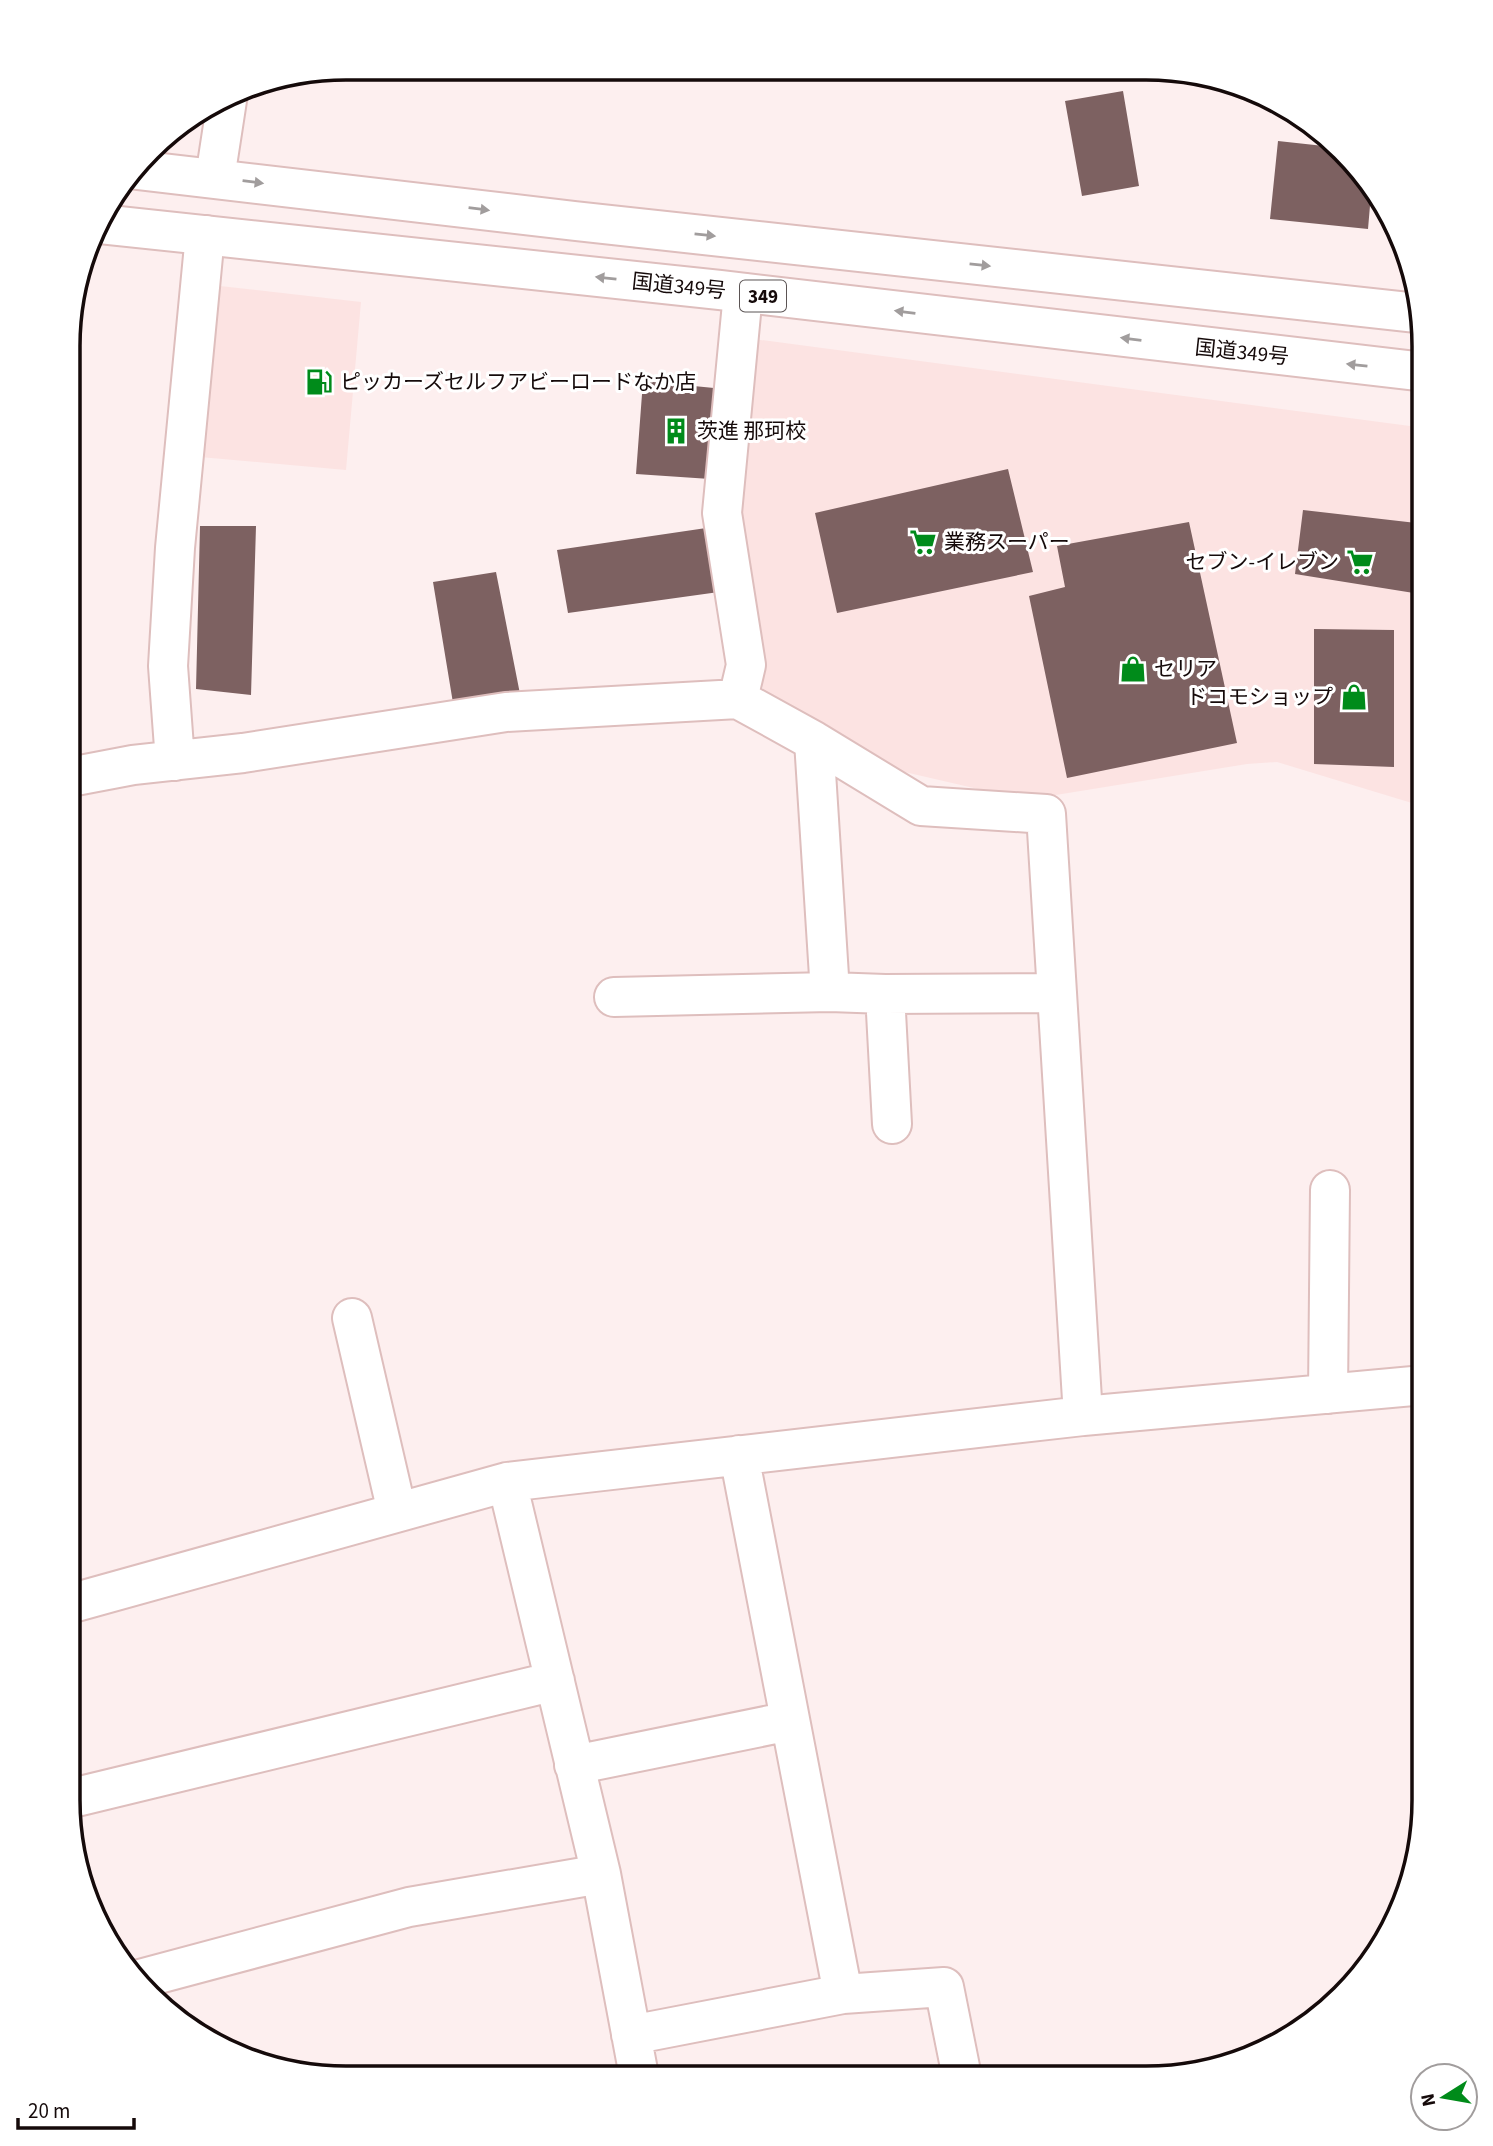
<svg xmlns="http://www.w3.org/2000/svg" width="1493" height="2146" viewBox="0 0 1493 2146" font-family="'Source Sans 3','Noto Sans JP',sans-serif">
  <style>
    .built { fill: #fce3e2 }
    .building { fill: #7d6161 }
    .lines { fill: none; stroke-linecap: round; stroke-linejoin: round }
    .minor-casing { stroke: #debebd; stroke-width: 42 }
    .highway-casing { stroke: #debebd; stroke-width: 42 }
    .minor { stroke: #fff; stroke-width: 38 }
    .highway { stroke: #fff; stroke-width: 38 }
    .oneway { fill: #a19d9d }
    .labels { text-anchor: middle; stroke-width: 6; stroke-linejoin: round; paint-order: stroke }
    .shield { fill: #fff; stroke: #5b5454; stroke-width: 2 }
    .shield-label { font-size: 19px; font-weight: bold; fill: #150a0a }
    .street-label { font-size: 21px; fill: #150a0a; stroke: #fff }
    .poi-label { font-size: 21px; fill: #150a0a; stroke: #fff; text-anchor: start }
    .rim { fill: none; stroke: #150a0a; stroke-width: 3.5 }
  </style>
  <rect width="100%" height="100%" fill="#fdefef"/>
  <path class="built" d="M 220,286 L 361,302 L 346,470 L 200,457 Z
    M 746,338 L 1425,428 L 1425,807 L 1277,762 L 1247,764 L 1025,800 L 883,767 L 766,706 L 729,504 Z"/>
  <path class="building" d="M 1123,91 L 1139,186 L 1082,196 L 1065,101 Z
    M 1278,141 L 1333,147 L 1371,194 L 1368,229 L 1270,219 Z
    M 643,381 L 714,388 L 710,479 L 636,474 Z
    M 1008,469 L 1033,572 L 837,613 L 815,513 Z
    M 1303,510 L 1425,524 L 1425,551 L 1420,594 L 1295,574 Z
    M 1189,522 L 1237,743 L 1067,778 L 1029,596 L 1065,587 L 1057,546 Z
    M 200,526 L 256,526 L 251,695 L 196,689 Z
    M 713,527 L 726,591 L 568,613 L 557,550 Z
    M 496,572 L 520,694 L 453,703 L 433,582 Z
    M 1314,629 L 1394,630 L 1394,767 L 1314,764 Z"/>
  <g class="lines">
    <g class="minor-casing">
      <path id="minor" d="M 215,178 L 227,100
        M 738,699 L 746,665 L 722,513 L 743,293
        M 814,741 L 830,992
        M 175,761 L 168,666 L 175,548 L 205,235
        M 70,777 L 133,765 L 243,753 L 506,712 L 738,699 L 814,741 L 921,806 L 1046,814 L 1083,1416
        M 885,994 L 892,1124
        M 614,997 L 830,992 L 885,994 L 1057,993
        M 352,1318 L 397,1512
        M 1328,1394 L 1330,1190
        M 739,1455 L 843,1994
        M 507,1482 L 601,1874 L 639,2076
        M 69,1604 L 507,1482 L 1083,1416 L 1424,1385
        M 574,1765 L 790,1721
        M 68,1799 L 555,1681
        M 136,1980 L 409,1907 L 601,1874
        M 631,2035 L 843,1994 L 944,1987 L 962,2077"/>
    </g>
    <g class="highway-casing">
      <path id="highway" d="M 137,170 L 575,221 L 1417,313
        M 100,224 L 720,290 L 1425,372"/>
    </g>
    <use href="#minor" class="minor"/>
    <use href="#highway" class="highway"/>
  </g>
  <defs><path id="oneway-solid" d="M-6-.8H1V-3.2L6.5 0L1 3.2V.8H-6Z" transform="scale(1.75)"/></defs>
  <g class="oneway">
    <use href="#oneway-solid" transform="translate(253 182) rotate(7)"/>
    <use href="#oneway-solid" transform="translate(479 209) rotate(7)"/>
    <use href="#oneway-solid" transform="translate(705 235) rotate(6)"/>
    <use href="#oneway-solid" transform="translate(980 265) rotate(6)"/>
    <use href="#oneway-solid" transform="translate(606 278) rotate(-174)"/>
    <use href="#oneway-solid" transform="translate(905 312) rotate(-173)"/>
    <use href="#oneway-solid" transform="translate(1131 339) rotate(-173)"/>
    <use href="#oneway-solid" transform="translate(1357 365) rotate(-174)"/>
  </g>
  <defs>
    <g id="fuel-bare" transform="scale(2.1)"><path d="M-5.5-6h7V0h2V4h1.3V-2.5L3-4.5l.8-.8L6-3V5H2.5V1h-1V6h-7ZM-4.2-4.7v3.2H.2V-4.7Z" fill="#008b1a" stroke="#fff" stroke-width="2.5" paint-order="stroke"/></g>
    <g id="building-bare" transform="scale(2.1)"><path d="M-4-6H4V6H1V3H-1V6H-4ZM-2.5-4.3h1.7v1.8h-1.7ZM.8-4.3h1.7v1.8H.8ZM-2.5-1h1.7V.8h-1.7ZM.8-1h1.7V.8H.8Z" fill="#008b1a" stroke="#fff" stroke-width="2.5" paint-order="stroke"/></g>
    <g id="supermarket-bare" transform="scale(2.1)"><path d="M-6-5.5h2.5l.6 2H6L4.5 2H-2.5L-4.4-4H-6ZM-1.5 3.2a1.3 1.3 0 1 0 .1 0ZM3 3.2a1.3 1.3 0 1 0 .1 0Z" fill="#008b1a" stroke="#fff" stroke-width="2.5" paint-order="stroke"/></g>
    <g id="shop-bare" transform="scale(2.1)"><path d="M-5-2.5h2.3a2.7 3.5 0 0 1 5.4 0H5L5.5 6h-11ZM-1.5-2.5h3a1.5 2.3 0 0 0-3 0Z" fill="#008b1a" stroke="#fff" stroke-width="2.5" paint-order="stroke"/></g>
  </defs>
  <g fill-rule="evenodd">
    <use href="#fuel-bare" x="319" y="382"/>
    <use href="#building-bare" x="676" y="431"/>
    <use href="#supermarket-bare" x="923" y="542"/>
    <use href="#supermarket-bare" x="1360" y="562"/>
    <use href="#shop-bare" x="1133" y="669"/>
    <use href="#shop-bare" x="1354" y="697"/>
  </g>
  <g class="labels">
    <rect class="shield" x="740" y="280.5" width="46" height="31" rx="5"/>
    <g class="shield-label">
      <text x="763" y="303">349</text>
    </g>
    <g class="street-label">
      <text transform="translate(679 286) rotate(6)" y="7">国道349号</text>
      <text transform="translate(1242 352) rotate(6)" y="7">国道349号</text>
    </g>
    <g class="poi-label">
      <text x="340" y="389">ピッカーズセルフアビーロードなか店</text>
      <text x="697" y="438">茨進 那珂校</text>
      <text x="944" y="549">業務スーパー</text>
      <text x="1339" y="569" text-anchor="end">セブン-イレブン</text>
      <text x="1154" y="676">セリア</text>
      <text x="1333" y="704" text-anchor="end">ドコモショップ</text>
    </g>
  </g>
  <path d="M0 0H1493V2146H0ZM346 80H1146A266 266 0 0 1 1412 346V1800A266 266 0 0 1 1146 2066H346A266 266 0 0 1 80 1800V346A266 266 0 0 1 346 80Z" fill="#fff" fill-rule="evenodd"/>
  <path class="rim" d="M346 80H1146A266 266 0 0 1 1412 346V1800A266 266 0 0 1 1146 2066H346A266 266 0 0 1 80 1800V346A266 266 0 0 1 346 80Z"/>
  <g transform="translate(1444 2097) rotate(259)"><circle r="33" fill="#ffffff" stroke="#a19d9d" stroke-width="2"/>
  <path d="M0-5L12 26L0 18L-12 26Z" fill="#008b1a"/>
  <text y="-10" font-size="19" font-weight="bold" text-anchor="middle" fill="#150a0a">N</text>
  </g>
  <path d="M18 2118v10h116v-10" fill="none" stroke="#150a0a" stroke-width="3.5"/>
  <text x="28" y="2118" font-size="21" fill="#150a0a" stroke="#ffffff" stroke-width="5" paint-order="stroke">20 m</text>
</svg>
